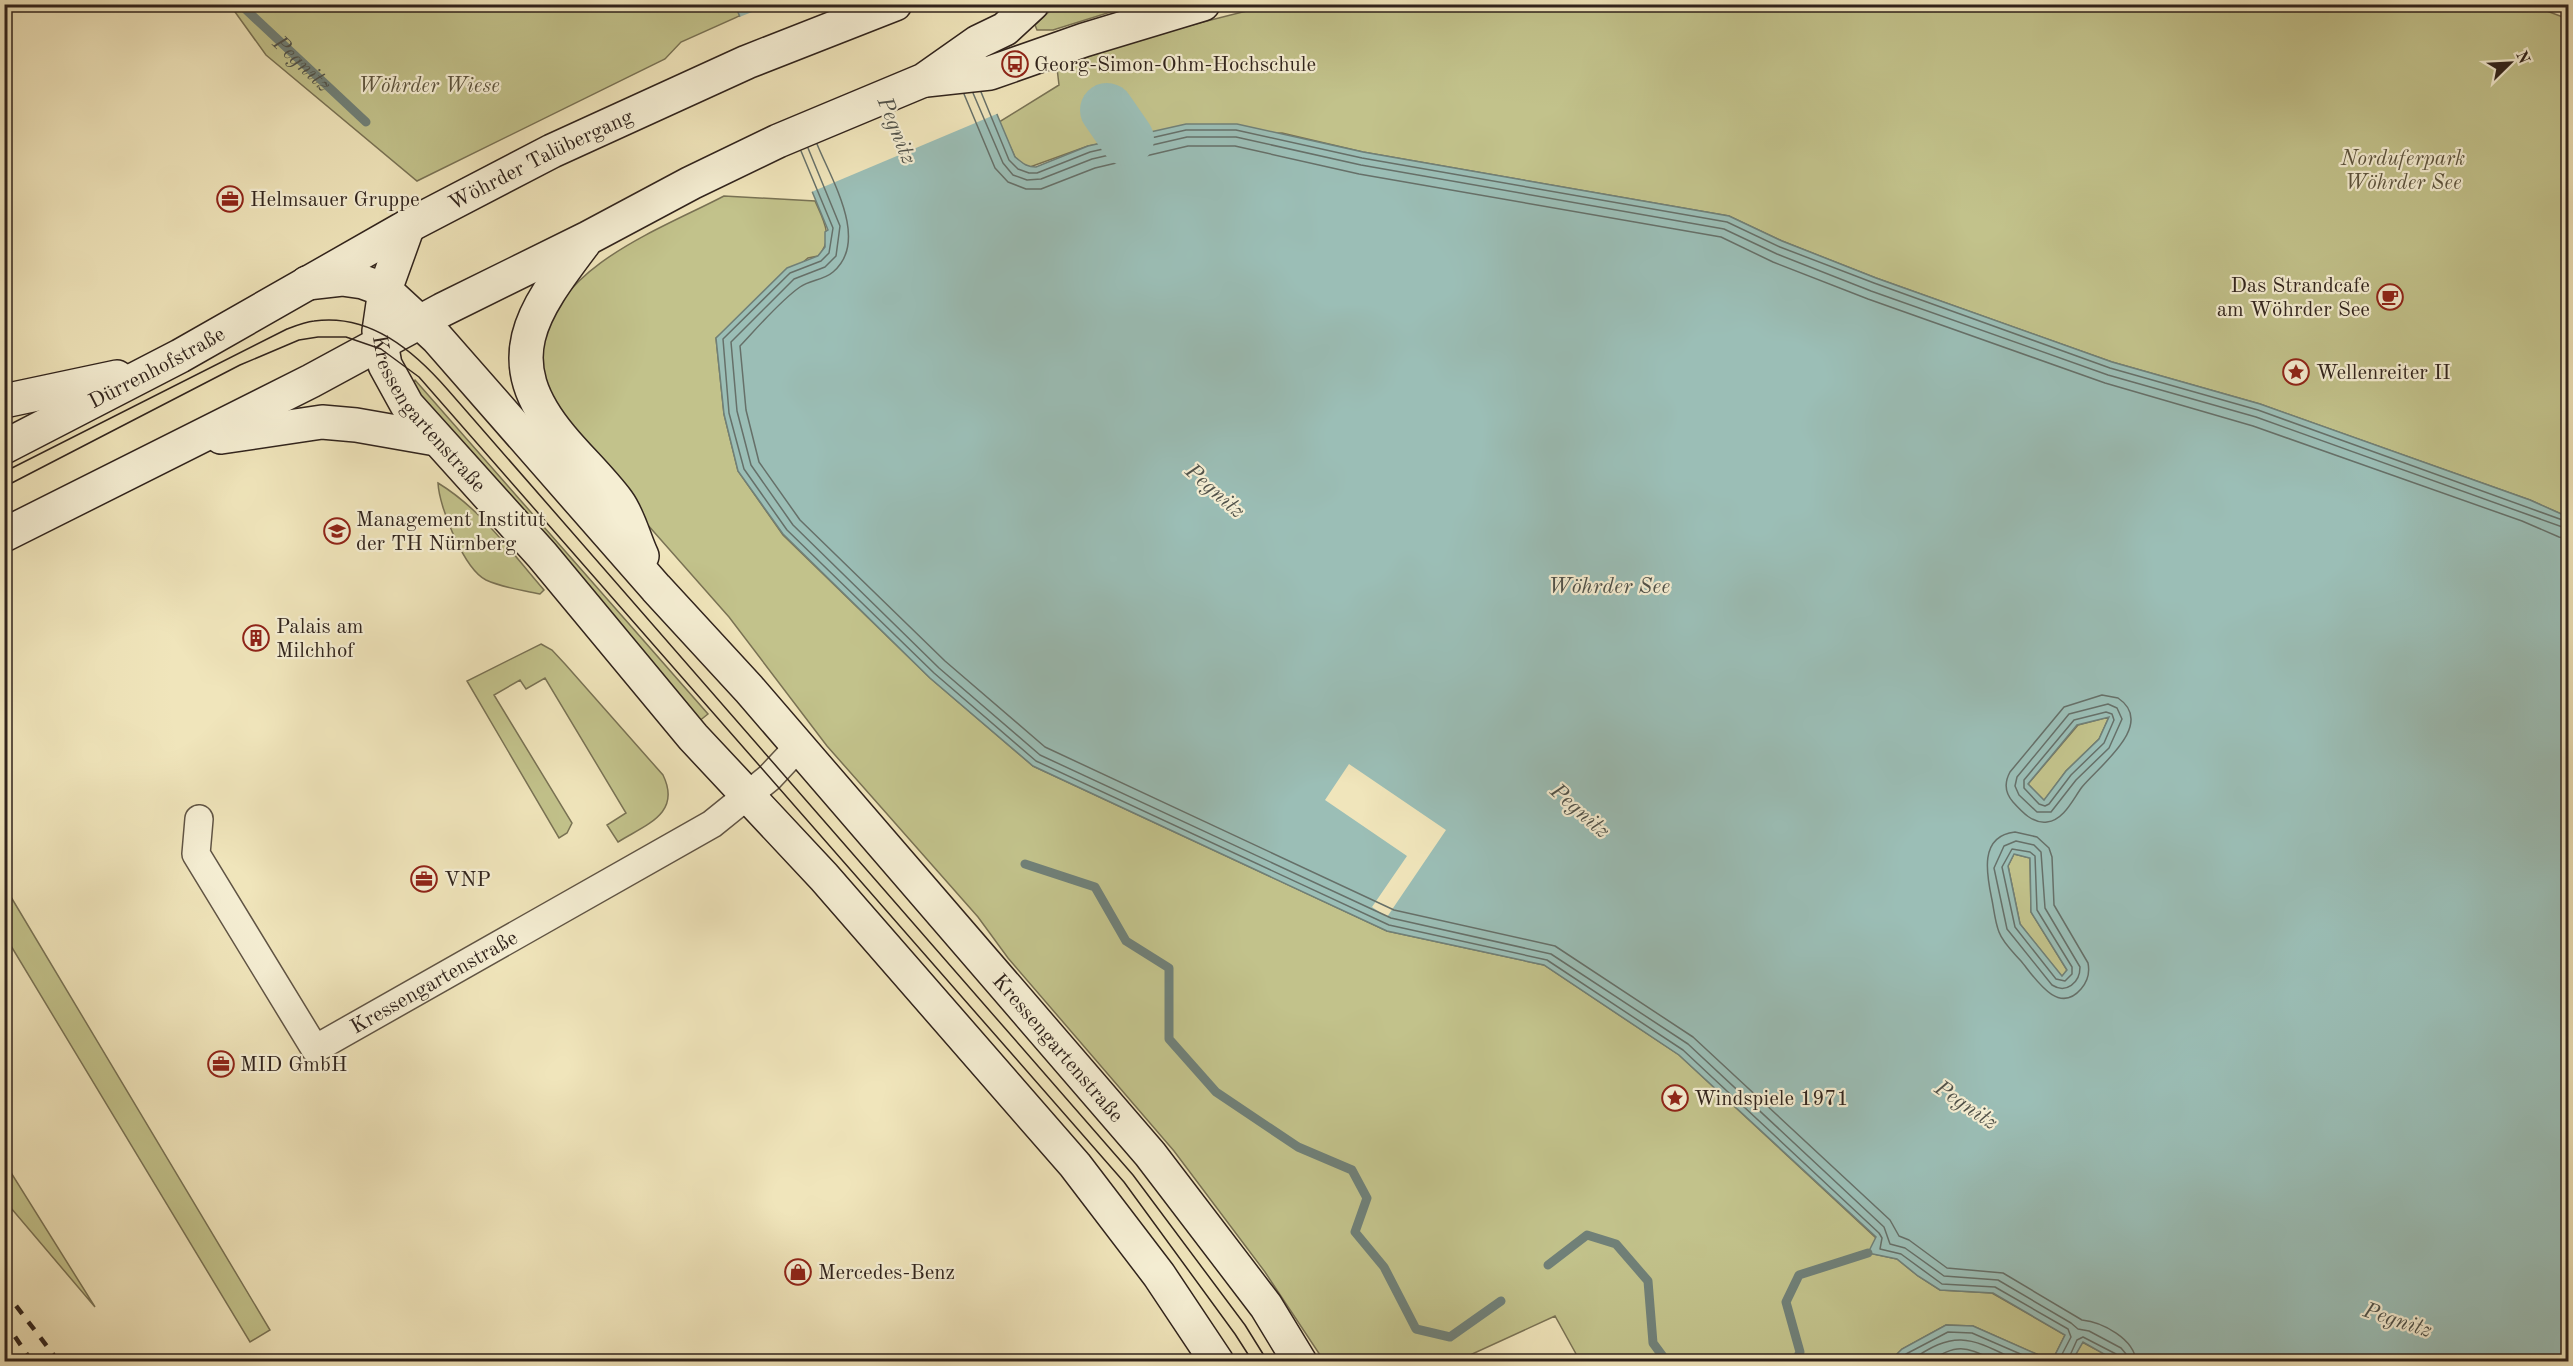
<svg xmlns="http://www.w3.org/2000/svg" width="2573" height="1366" viewBox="0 0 2573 1366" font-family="'Old Standard TT',serif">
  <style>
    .green { fill: #c2c28b; stroke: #797254; stroke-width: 1.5 }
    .water { fill: #9bbeb6; stroke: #708078; stroke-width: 1.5; fill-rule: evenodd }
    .pier { fill: #f0e5bb }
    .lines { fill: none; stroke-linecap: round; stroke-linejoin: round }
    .shore { stroke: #667069; stroke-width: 1.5 }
    .stream { stroke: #708078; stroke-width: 9 }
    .river { stroke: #9bbeb6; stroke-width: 54 }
    .street-casing { stroke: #605444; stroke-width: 30 }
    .secondary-casing { stroke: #30231c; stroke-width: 36 }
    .street { stroke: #f5eed3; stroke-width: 27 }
    .secondary { stroke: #f5eed3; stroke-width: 33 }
    .tram { stroke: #30231c; stroke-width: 1.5 }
    .rail { stroke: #30231c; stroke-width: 4.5; stroke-dasharray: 10 10; stroke-linecap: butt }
    .labels { text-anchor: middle; stroke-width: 4.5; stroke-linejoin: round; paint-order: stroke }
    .poi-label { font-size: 21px; fill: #30231c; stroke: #f5eed3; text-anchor: start }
    .park-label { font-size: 21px; font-style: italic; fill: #5c533d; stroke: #f5eed3 }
    .street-label { font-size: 21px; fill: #30231c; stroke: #f5eed3 }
    .water-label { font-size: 22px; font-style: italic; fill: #50524a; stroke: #f5eed3 }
  </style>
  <rect width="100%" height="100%" fill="#f0e5bb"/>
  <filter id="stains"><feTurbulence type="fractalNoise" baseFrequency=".00333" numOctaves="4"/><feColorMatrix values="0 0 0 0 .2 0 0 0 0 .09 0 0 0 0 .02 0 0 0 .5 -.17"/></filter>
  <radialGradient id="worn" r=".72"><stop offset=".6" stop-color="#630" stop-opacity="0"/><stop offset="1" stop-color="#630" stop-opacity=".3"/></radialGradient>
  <path class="green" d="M 1111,4 L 1115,7 L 1114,11 L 1053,30 L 1037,30 L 1035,25 L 1056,5 Z
    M 230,5 L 764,5 L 681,42 L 665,59 L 417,181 L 266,55 Z
    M 1272,5 L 2531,5 L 2568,19 L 2568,517 L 2530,500 L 2260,404 L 2112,362 L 1876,278 L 1782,241 L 1729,216 L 1363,152 L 1282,133 L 1127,139 L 1088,146 L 1030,167 L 1020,163 L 1015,157 L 999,122 L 1059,85 L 1057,68 C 1127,41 1199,22 1272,5 Z
    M 724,196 L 815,201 C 823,219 835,239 818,256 L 808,258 L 716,338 L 724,414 L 738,471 L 783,535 L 930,678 L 1033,766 L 1387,931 L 1544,965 L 1679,1055 L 1876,1238 L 1869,1253 L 1897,1259 L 1918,1276 L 1940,1290 L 1992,1293 L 2065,1335 L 2052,1361 L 1973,1326 L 1946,1325 L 1902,1349 L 1890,1361 L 1580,1361 L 1555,1316 L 1457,1361 L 1324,1361 L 1265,1272 L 1174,1151 L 1008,958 L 978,917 L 827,746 L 729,617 L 564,430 C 553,407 541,383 541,357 C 540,351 543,345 544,339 C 561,264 663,228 724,196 Z
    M 415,380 L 708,714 L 698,722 L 409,386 Z
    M 438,483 C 481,509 511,552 544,590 L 540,594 C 523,590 503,588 486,580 C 464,569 439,507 438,483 Z
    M 541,644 L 552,650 L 565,664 L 663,775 C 682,814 645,825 618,842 L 607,825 L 626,813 L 545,678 L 526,689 L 520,680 L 494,695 L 572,823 L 567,833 L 559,838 L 467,681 Z
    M 2109,717 L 2099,739 L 2066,771 L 2044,801 L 2028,784 L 2078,725 Z
    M 2014,854 L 2030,858 L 2031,912 L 2067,970 L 2062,977 L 2020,924 L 2008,866 Z
    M 5,887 L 270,1330 L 250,1342 L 5,936 Z
    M 4,1163 L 5,1163 L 95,1307 L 5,1201 Z
    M 2082,1342 L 2118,1361 L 2072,1362 Z"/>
  <path class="water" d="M 735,5 L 951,5 L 1015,157 C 1022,162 1025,167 1036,167 L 1088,146 L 1186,124 L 1237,124 L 1363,152 L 1729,216 L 1782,241 L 1876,278 L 2112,362 L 2260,404 L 2530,500 L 2568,517 L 2568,1361 L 2118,1362 L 2083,1342 L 2072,1361 L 1890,1361 L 1902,1349 L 1946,1325 L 1973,1326 L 2052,1361 L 2065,1335 L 1993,1293 L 1940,1290 L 1918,1276 L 1897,1259 L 1868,1253 L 1876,1237 L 1679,1055 L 1544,965 L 1387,931 L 1033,766 L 930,678 L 783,534 L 738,471 L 724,414 L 716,338 L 787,268 L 818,256 L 825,247 L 825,232 L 828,230 ZM 2109,717 L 2099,739 L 2066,771 L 2044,800 L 2028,784 L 2077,725 ZM 2014,854 L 2030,858 L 2031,912 L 2067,970 L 2062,976 L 2020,924 L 2008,866 Z"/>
  <path class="pier" d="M 955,4 L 999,113 L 809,193 L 737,18 L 770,5 Z
    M 1349,764 L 1446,830 L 1387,917 L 1372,907 L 1407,856 L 1325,800 Z"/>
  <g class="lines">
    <path class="shore" d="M 981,92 L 1009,160 L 1018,169 L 1029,173 L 1037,173 L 1090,152 L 1186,130 L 1236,130 L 1362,158 L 1727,222 L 1780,247 L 1874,283 L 2110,368 L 2258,410 L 2568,522
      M 973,93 L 1003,163 L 1013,175 L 1027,180 L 1041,179 L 1092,159 L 1187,137 L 1236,137 L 1361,165 L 1724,229 L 1777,254 L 1871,291 L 2108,375 L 2256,417 L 2568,529
      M 964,94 L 995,168 L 1008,182 L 1026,189 L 1041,189 L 1095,168 L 1188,146 L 1235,146 L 1359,174 L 1721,237 L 1773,262 L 1868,299 L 2105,383 L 2253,426 L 2522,521 L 2559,537 L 2568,539
      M 817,144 C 831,179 870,241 833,272 C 824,280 810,280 800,287 C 781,300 757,328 740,346 L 746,410 L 759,462 L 800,520 L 945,661 L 1045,747 L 1394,910 L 1555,946 L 1693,1037 L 1890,1220 L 1899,1236 L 1909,1240 L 1947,1268 L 2003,1273 L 2082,1320 C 2102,1322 2135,1339 2136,1362
      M 808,148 L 840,226 L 836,256 L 825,267 L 794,279 L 731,342 L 737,411 L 751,465 L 793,525 L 939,668 L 1040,755 L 1391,918 L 1551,954 L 1688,1044 L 1884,1227 L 1890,1244 L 1905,1248 L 1944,1276 L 1998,1280 L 2071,1323 L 2078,1329 L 2089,1331 L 2121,1348 L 2126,1354 L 2127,1362
      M 801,151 L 833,228 L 829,253 L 821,261 L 790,273 L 723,339 L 729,413 L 744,469 L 787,530 L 934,673 L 1036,761 L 1389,925 L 1547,960 L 1683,1050 L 1879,1233 L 1882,1238 L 1880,1249 L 1901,1254 L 1942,1284 L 1995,1287 L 2068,1329 L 2071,1337 L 2058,1362
      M 2102,695 L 2118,698 C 2157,724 2098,767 2082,787 C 2073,799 2064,820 2047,822 C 2033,824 2022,812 2013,802 C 2005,793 2004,783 2010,772 L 2064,707 Z
      M 2108,704 L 2117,708 L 2122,719 L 2109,748 L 2076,780 L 2051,812 L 2037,812 L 2019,795 L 2015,786 L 2017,777 L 2069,714 Z
      M 2106,712 L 2112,714 L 2114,720 L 2104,743 L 2071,775 L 2049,804 L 2045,806 L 2039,804 L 2024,788 L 2024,780 L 2074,720 Z
      M 2015,832 L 2037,837 L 2049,848 L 2052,857 L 2054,905 L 2088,963 C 2090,973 2088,981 2081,989 C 2058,1016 2035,978 2021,961 C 2014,953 2003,943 1999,932 C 1995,922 1994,910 1992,900 C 1987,876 1978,836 2015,832 Z
      M 2016,841 L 2034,845 L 2041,852 L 2045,908 L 2080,967 C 2080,983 2066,994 2052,985 L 2007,929 L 1994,868 L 2004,846 Z
      M 2012,849 L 2030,852 L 2035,856 L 2037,910 L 2072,967 L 2072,974 L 2065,981 L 2056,979 L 2015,927 L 2002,867 Z
      M 1898,1362 L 1906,1354 L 1948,1332 L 1972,1333 L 2039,1362
      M 1909,1362 C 1957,1327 1972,1339 2020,1362
      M 1926,1362 C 1961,1343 1963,1346 1999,1362
      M 2067,1362 L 2077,1340 L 2083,1337 L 2116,1354 L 2120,1362"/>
    <g class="stream">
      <path id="s1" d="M 240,4 L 366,122"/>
      <path d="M 1025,864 L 1095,887 L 1126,941 L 1169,968 L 1169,1039 L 1216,1092 L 1298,1147 L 1352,1170 L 1367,1198 L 1355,1232 L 1384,1267 L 1416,1329 L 1450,1337 L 1501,1301"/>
      <path d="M 1548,1265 L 1587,1235 L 1616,1244 L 1648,1281 L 1653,1343 L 1667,1362"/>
      <path d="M 1795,1362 L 1800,1352 L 1786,1302 L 1799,1275 L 1868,1253"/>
    </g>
    <path class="river" d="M 1107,110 L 1127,139"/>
    <g class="street-casing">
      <g id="street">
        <path id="s2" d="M 199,819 L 196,854 L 315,1049 L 712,824 L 769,778 L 798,747"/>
      </g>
    </g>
    <g class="secondary-casing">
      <g id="secondary">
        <path d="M 926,80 L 990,73 L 1084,40 L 1203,4"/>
        <path id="s3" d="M 408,226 L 385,290 L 379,331 L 385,365 L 407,405 L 542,555 L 693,737 L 824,877 L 1075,1165 L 1159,1275 L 1217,1362"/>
        <path d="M 584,243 C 532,312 496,359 561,437 C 579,459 601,479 618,502 C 629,517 634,539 642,556"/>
        <path id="s4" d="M 307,283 L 342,279 L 363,282 L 385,290 L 437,338 L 656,588 L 749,689 L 1150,1154 L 1266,1306 L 1300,1362"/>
        <path d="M 4,401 L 117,377"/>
        <path d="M 221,437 L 322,422 L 356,425 L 436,439"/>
        <path id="s5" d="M 4,447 L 180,356 L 408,226 L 552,151 L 747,62 L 895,4"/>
        <path d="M 4,535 L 311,381 L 442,310 L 588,238 L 691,183 L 778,141 L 924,80 L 978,42 L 1005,29 L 1032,4"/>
      </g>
    </g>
    <use href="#street" class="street"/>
    <use href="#secondary" class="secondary"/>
    <path class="tram" d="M 4,472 L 287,329 C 295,326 305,322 314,321 C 370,313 414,351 448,390 L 1133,1175 L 1245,1325 L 1268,1362
      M 4,487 L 240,365 L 299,340 L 318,337 L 346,337 L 381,349 L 419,377 L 1124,1182 L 1235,1334 L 1253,1362"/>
    <path class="rail" d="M 4,1290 L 59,1362
      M 4,1320 L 32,1362"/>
  </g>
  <defs>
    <g id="bus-ring" transform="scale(1.35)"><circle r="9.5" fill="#f5eed3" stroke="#8f2418" stroke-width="1.5"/><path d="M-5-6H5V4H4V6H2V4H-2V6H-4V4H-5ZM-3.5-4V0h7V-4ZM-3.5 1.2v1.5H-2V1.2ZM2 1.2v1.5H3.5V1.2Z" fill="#8f2418"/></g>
    <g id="office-ring" transform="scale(1.35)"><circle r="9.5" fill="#f5eed3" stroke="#8f2418" stroke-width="1.5"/><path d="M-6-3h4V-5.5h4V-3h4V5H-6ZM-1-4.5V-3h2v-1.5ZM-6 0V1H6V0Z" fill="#8f2418"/></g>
    <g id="cafe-ring" transform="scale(1.35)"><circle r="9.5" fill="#f5eed3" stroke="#8f2418" stroke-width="1.5"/><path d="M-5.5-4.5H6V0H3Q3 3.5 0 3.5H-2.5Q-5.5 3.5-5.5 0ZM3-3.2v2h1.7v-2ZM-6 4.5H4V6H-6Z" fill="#8f2418"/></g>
    <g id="sight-ring" transform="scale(1.35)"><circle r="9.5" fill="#f5eed3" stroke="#8f2418" stroke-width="1.5"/><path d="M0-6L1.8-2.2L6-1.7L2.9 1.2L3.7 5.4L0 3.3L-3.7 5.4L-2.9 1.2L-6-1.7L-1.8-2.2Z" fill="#8f2418"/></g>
    <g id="university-ring" transform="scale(1.35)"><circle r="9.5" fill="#f5eed3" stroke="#8f2418" stroke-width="1.5"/><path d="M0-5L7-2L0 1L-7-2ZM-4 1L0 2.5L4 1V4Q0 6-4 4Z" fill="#8f2418"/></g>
    <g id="building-ring" transform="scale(1.35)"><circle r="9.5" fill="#f5eed3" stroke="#8f2418" stroke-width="1.5"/><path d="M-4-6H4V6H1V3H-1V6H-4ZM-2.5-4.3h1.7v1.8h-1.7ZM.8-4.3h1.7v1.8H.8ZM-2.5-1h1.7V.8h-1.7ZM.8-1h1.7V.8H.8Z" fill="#8f2418"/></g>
    <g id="shop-ring" transform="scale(1.35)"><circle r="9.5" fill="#f5eed3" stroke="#8f2418" stroke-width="1.5"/><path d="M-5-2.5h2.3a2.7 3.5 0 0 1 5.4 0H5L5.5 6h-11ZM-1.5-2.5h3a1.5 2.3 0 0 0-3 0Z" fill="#8f2418"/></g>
  </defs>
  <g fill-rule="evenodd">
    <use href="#bus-ring" x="1015" y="64"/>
    <use href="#office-ring" x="230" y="199"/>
    <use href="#cafe-ring" x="2390" y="297"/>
    <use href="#sight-ring" x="2296" y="372"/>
    <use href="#university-ring" x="337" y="531"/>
    <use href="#building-ring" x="256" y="638"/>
    <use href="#office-ring" x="424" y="879"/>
    <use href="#office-ring" x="221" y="1064"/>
    <use href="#sight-ring" x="1675" y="1098"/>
    <use href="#shop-ring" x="798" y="1272"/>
  </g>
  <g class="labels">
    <g class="poi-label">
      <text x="1034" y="71">Georg-Simon-Ohm-Hochschule</text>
      <text x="250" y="206">Helmsauer Gruppe</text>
      <text x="2370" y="292" text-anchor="end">Das Strandcafe<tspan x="2370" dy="24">am Wöhrder See</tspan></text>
      <text x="2316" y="379">Wellenreiter II</text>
      <text x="356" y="526">Management Institut<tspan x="356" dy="24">der TH Nürnberg</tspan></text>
      <text x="276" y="633">Palais am<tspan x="276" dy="24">Milchhof</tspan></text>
      <text x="444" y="886">VNP</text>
      <text x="240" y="1071">MID GmbH</text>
      <text x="1694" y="1105">Windspiele 1971</text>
      <text x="818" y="1279">Mercedes-Benz</text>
    </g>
    <g class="park-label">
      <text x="429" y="92">Wöhrder Wiese</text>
      <text x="2403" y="165">Norduferpark<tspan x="2403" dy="24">Wöhrder See</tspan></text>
    </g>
    <g class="street-label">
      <text dy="7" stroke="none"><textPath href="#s5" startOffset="609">Wöhrder Talübergang</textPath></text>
      <text dy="7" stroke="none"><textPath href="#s5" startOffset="172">Dürrenhofstraße</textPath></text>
      <text dy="7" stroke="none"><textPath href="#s3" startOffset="208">Kressengartenstraße</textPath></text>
      <text dy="7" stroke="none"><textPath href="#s2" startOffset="400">Kressengartenstraße</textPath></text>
      <text dy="7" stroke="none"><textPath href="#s4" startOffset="1094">Kressengartenstraße</textPath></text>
    </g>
    <g class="water-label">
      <text dy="8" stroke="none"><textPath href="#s1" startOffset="86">Pegnitz</textPath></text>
      <text transform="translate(898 130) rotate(68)" y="8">Pegnitz</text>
      <text transform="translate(1216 490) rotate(41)" y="8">Pegnitz</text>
      <text x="1609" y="593">Wöhrder See</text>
      <text transform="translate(1581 810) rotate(41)" y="8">Pegnitz</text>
      <text transform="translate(1967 1104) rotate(34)" y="8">Pegnitz</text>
      <text transform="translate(2398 1319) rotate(18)" y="8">Pegnitz</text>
    </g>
  </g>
  <rect width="2573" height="1366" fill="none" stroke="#f0e5bb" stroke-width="24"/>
  <rect x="6" y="6" width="2561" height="1354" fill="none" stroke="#30231c" stroke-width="3"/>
  <rect x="12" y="12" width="2549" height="1342" fill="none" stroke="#30231c" stroke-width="1.5"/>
  <g transform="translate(2510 63) rotate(66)" stroke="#f5eed3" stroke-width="4.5" paint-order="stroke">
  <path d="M0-4.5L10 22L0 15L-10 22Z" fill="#30231c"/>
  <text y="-9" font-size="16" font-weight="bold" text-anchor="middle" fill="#30231c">N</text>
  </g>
  <rect width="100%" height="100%" filter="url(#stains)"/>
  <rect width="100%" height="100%" fill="url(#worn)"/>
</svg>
